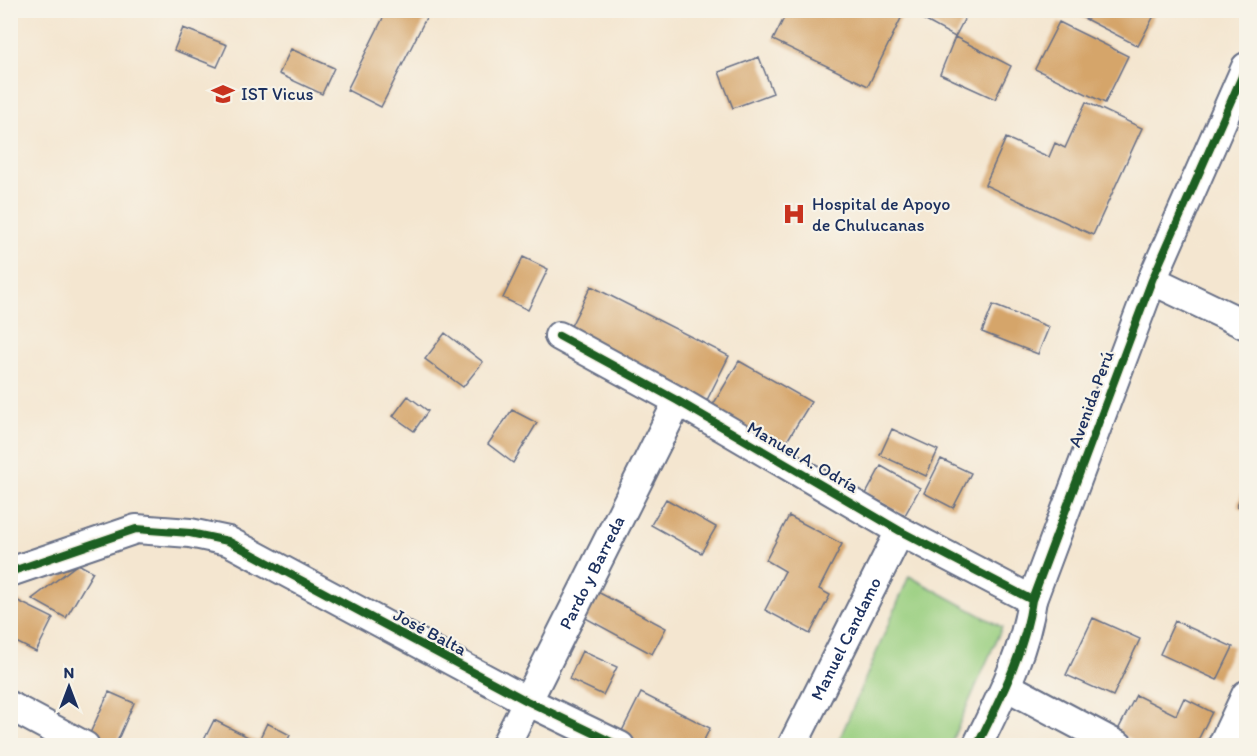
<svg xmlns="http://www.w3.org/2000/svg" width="1257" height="756" viewBox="0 0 1257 756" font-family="Itim,sans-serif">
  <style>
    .pitch { fill: #9acf80; stroke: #5a7f6f; stroke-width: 1.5 }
    .building { fill: #d5a56a }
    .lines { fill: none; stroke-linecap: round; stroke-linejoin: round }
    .minor-casing { stroke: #676f86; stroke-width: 32 }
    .minor { stroke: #fff; stroke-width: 28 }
    .cycleway-casing { stroke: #f7f3e8; stroke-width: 11 }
    .cycleway { stroke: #1b5e20; stroke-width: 8 }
    .labels { text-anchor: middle; stroke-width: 4.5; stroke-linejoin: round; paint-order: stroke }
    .poi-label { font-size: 18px; fill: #1b2f5e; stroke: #f7f3e8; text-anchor: start }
    .street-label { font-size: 18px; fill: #1b2f5e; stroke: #f7f3e8 }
  </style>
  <rect width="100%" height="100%" fill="#f7f3e8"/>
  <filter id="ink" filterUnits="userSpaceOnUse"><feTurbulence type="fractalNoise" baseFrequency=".0167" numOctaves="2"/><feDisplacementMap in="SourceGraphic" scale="12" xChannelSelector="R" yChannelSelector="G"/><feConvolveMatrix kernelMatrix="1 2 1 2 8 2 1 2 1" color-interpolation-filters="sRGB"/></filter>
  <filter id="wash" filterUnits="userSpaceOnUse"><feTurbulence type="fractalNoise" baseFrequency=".008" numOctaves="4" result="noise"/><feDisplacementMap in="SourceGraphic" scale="24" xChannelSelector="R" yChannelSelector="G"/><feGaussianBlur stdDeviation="1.35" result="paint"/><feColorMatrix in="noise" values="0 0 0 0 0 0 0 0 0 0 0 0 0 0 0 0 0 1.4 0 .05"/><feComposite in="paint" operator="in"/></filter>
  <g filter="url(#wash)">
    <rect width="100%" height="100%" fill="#f4e6d0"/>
    <path class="pitch" d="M 909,576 L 1002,627 L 950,745 L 837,745 Z"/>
    <g id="blocks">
      <path class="building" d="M 387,10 L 430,10 L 381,107 L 347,90 Z
        M 788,10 L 905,10 L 868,86 L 773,40 Z
        M 906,10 L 969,10 L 955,37 Z
        M 1068,10 L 1157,10 L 1138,46 Z
        M 1059,22 L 1128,56 L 1105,103 L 1035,69 Z
        M 183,28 L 227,45 L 217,67 L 174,50 Z
        M 955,37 L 1011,66 L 995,99 L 940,74 Z
        M 291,49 L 334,68 L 322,94 L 279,74 Z
        M 759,57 L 773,93 L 733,108 L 719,72 Z
        M 1086,102 L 1142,128 L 1093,235 L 985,185 L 1006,138 L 1049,157 L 1055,143 L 1065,148 Z
        M 523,257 L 548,269 L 528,310 L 503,298 Z
        M 591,286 L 729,356 L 706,402 L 568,332 Z
        M 993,305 L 1049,327 L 1038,354 L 982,332 Z
        M 445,333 L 483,362 L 463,387 L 425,359 Z
        M 739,361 L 811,402 L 782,449 L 711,408 Z
        M 408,396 L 428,411 L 414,431 L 393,416 Z
        M 512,410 L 537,423 L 513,463 L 488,444 Z
        M 892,429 L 938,450 L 926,476 L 880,455 Z
        M 941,459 L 971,473 L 953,508 L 924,493 Z
        M 881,466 L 920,488 L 905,515 L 866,494 Z
        M 1246,483 L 1246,511 L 1237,506 Z
        M 666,499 L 716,527 L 701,553 L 651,525 Z
        M 789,516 L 842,544 L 819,589 L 830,595 L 810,634 L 765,610 L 785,571 L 766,560 Z
        M 78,564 L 93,572 L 66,618 L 32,599 Z
        M 594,590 L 666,628 L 652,654 L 580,615 Z
        M 10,597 L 53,618 L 36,652 L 10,639 Z
        M 1093,618 L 1140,639 L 1113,696 L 1066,675 Z
        M 1175,621 L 1233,647 L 1217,680 L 1160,654 Z
        M 582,651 L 617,667 L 603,695 L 569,679 Z
        M 109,692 L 134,703 L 115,746 L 94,746 L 86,742 Z
        M 641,693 L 710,728 L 701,746 L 622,746 L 616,743 Z
        M 1136,695 L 1176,715 L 1184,698 L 1212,712 L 1195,746 L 1145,746 L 1117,732 Z
        M 214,720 L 258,742 L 267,723 L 290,735 L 285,746 L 201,746 Z"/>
    </g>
  </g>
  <g filter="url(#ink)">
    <use href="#blocks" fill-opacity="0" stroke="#676f86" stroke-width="1.5"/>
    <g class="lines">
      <g class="minor-casing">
        <g id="minor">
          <path d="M 1152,280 L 1246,325"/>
          <path d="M 559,336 L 678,401 L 900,531 L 1032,600"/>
          <path d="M 10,572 L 136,529 L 190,533 L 228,541 L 527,701 L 620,746"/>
          <path d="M 1006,686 L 1119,746"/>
          <path d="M 10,706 L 85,746"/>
          <path id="s1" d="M 505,746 L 678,401"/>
          <path id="s2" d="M 792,746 L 900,531"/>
          <path d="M 977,746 C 1000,699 1025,652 1032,600 L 1152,280 L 1246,67"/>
          <path d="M 1222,746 L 1246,695"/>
        </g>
      </g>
      <use href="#minor" class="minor"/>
      <g class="cycleway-casing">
        <path id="cycleway" d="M 559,336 L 678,401 L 900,531 L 1032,600
          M 10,572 L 136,529 L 190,533 L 228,541 L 527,701 L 620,746
          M 977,746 C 1000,699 1025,652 1032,600 L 1152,280 L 1246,67"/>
      </g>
      <use href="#cycleway" class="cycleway"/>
    </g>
  </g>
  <defs>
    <g id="university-bare" transform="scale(1.8)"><path d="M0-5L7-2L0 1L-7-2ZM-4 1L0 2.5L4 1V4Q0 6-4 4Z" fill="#c8321e" stroke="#f7f3e8" stroke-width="2.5" paint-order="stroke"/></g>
    <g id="hospital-bare" transform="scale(1.8)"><path d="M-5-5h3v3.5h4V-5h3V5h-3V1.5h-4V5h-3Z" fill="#c8321e" stroke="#f7f3e8" stroke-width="2.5" paint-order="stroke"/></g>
  </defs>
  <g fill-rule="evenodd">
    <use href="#university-bare" x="223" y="94"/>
    <use href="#hospital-bare" x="794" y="214"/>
  </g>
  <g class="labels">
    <g class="poi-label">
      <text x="241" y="100">IST Vicus</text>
      <text x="812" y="210">Hospital de Apoyo<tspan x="812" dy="21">de Chulucanas</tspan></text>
    </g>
    <g class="street-label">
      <text transform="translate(1091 399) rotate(-70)" y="6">Avenida Perú</text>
      <text transform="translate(803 457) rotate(30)" y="6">Manuel A. Odría</text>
      <text dy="6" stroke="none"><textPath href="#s1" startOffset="194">Pardo y Barreda</textPath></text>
      <text transform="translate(430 632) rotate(28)" y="6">José Balta</text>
      <text dy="6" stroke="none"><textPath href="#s2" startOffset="120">Manuel Candamo</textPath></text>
    </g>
  </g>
  <rect width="1257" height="756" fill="none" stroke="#f7f3e8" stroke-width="36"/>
  <g transform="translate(69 687)" stroke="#f7f3e8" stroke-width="4.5" paint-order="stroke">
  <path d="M0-4.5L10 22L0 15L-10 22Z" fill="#1b2f5e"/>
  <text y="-9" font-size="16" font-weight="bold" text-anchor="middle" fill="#1b2f5e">N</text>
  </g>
</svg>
